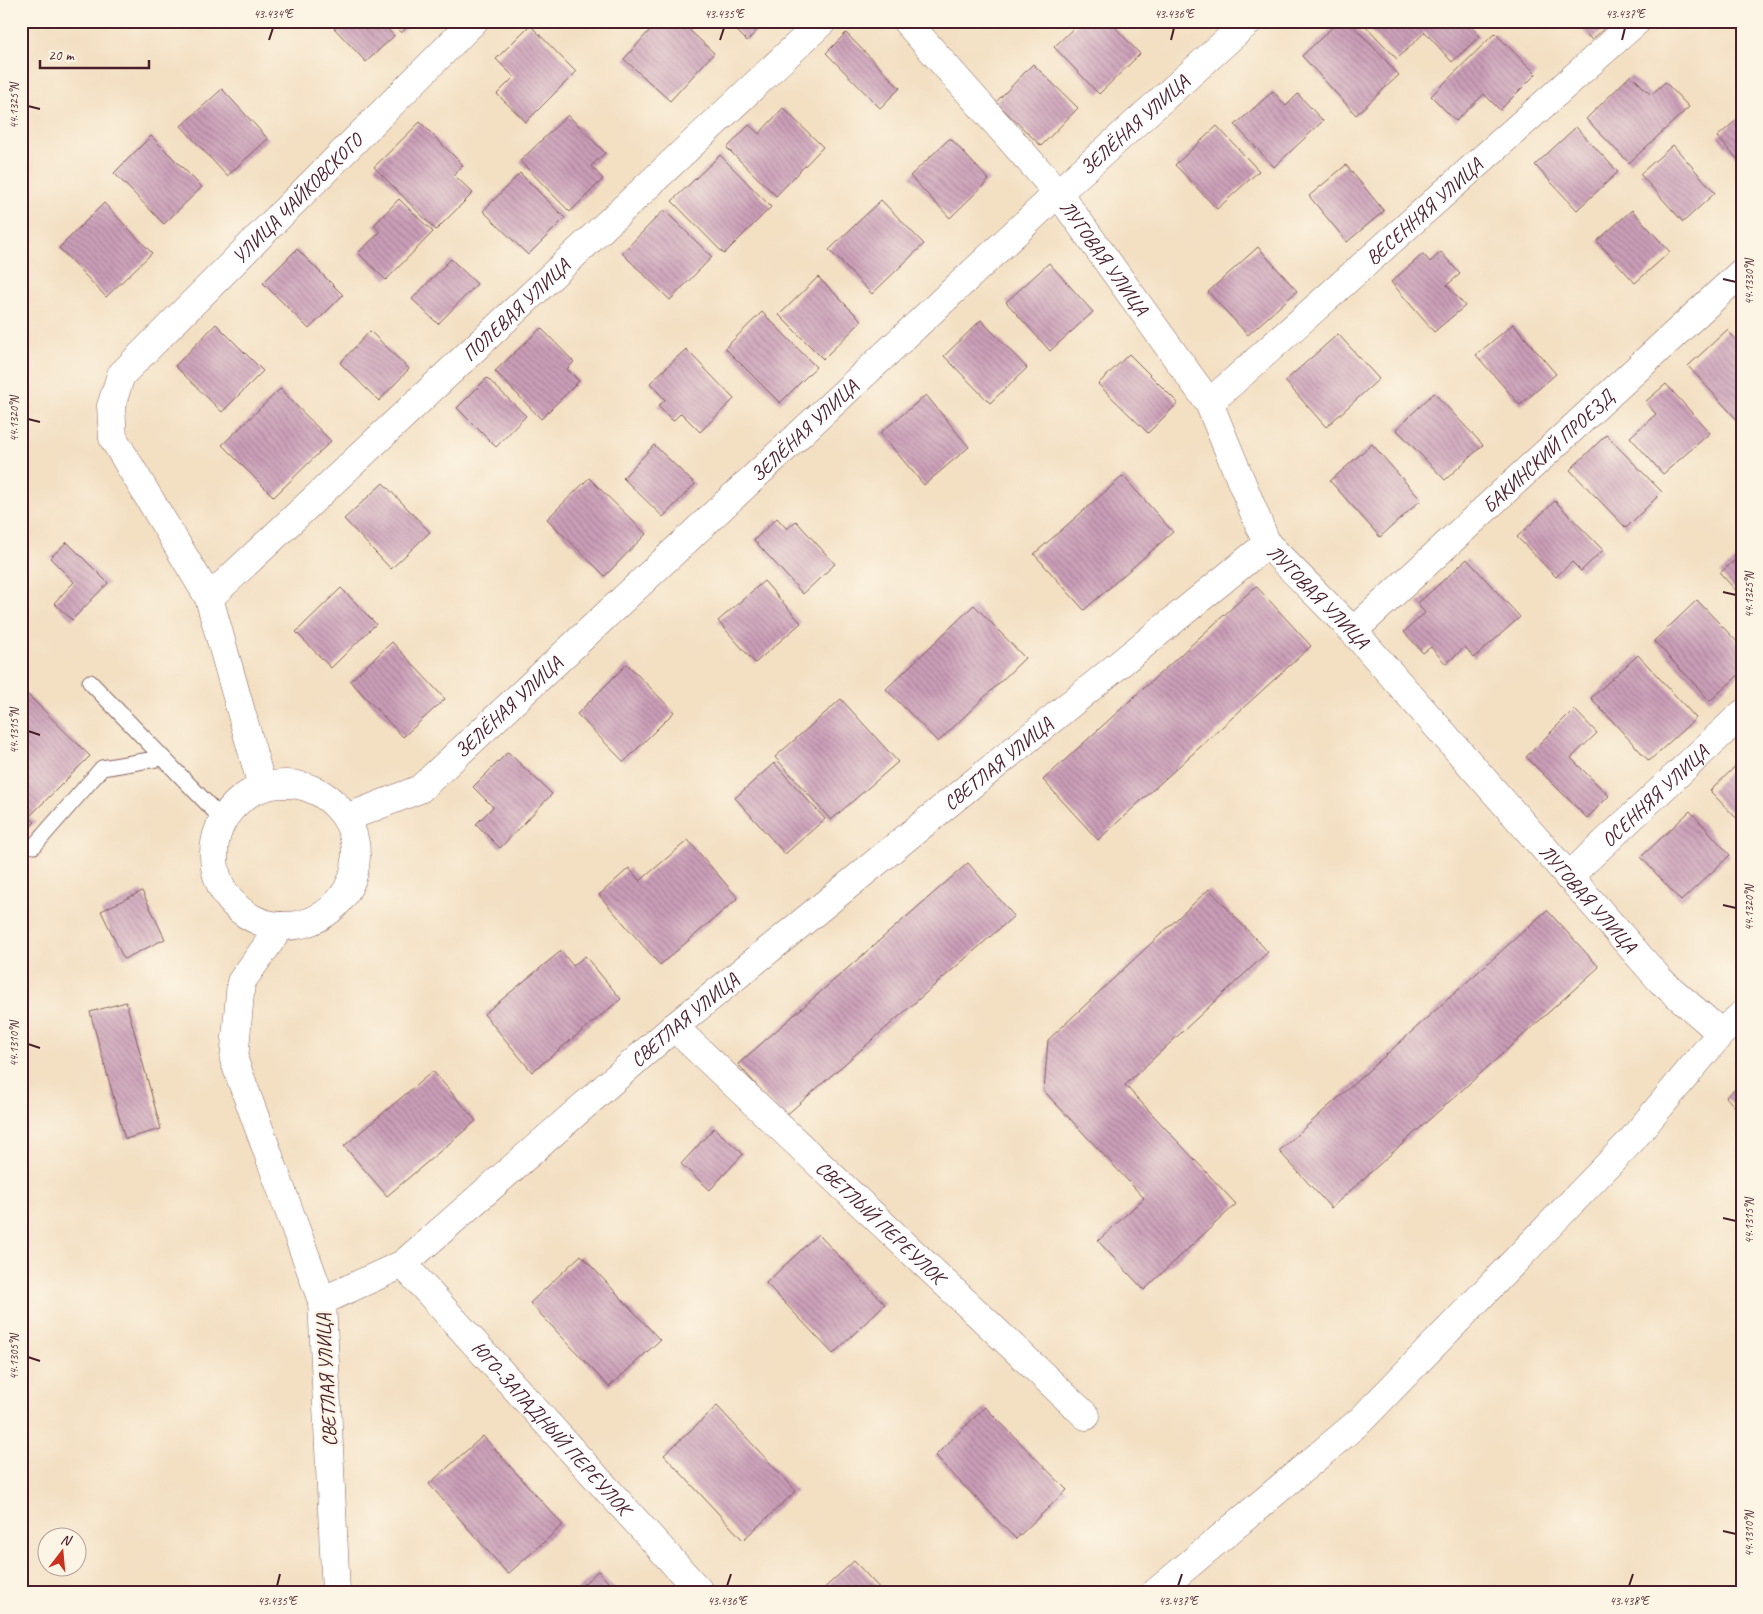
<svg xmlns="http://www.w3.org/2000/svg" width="1763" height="1614" viewBox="0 0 1763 1614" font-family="Caveat,sans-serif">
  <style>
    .building { fill: url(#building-back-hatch) }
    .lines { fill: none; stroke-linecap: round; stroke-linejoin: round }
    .lane-casing { stroke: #856260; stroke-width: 17 }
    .street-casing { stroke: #856260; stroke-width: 29 }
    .lane { stroke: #fff; stroke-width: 15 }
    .street { stroke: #fff; stroke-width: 28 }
    .ticks { fill: none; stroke: #4a1f2b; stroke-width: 2 }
    .labels { text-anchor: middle; stroke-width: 4.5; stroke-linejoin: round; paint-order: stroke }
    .street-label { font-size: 20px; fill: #4a1f2b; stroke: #fcf5e5 }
    .neatline { fill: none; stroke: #4a1f2b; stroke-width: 2 }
    .ticks-label { font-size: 12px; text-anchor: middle; fill: #4a1f2b }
  </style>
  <defs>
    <pattern id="building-back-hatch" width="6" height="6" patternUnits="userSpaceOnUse" patternTransform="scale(1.25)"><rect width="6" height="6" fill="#ca9eb8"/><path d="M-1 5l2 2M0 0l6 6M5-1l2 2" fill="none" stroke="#a68096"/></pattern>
  </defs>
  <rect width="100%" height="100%" fill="#fcf5e5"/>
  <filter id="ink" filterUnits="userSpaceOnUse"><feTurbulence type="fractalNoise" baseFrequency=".02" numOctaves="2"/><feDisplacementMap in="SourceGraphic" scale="10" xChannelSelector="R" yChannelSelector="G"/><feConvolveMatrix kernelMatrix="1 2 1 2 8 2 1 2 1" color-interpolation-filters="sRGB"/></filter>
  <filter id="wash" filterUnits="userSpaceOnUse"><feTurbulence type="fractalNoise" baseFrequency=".0096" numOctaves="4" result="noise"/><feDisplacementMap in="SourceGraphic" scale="20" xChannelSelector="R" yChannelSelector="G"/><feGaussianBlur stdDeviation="1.12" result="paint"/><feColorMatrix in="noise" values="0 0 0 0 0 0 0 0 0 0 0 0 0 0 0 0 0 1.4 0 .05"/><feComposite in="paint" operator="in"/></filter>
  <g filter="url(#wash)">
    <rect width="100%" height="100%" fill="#f3dfc2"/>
    <g id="blocks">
      <path class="building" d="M 341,21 L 380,21 L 394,36 L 366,62 L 334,28 Z
        M 390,21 L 414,21 L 401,33 Z
        M 658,21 L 680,21 L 714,53 L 670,101 L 624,59 Z
        M 727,21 L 766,21 L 747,41 Z
        M 1081,21 L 1109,21 L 1140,54 L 1099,94 L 1054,47 Z
        M 1153,21 L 1167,21 L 1160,28 Z
        M 1339,21 L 1349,21 L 1399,75 L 1356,115 L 1302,56 Z
        M 1361,21 L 1466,21 L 1480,36 L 1452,62 L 1425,32 L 1397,59 Z
        M 1574,21 L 1612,21 L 1592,40 Z
        M 1732,21 L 1742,21 L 1742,33 Z
        M 530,25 L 576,72 L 526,122 L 497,94 L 514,77 L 496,59 Z
        M 846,33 L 900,88 L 880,108 L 826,53 Z
        M 1495,33 L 1536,74 L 1500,110 L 1484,94 L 1456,121 L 1431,96 Z
        M 1033,64 L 1078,108 L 1041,146 L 996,102 Z
        M 1631,75 L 1651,95 L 1665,82 L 1689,107 L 1629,163 L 1586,119 Z
        M 222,89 L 268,139 L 227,176 L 181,126 Z
        M 1273,91 L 1286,106 L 1298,94 L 1323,121 L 1274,167 L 1235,125 Z
        M 783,108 L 823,147 L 776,196 L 727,148 L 749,125 L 759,134 Z
        M 568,115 L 605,153 L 591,166 L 603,179 L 570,212 L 520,161 Z
        M 1742,115 L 1742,164 L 1717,137 Z
        M 420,122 L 463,165 L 454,175 L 473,193 L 436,230 L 374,167 Z
        M 1217,126 L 1259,171 L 1217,209 L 1175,165 Z
        M 1576,127 L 1618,172 L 1577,210 L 1535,165 Z
        M 151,136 L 202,187 L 164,224 L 114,173 Z
        M 950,138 L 989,180 L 950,218 L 910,176 Z
        M 1673,145 L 1715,193 L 1683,222 L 1640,174 Z
        M 720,155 L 771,207 L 724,254 L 672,201 Z
        M 1346,165 L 1384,211 L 1347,242 L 1309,196 Z
        M 520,173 L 565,218 L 528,255 L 483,211 Z
        M 399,199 L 433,232 L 386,280 L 358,253 L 380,232 L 374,225 Z
        M 881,200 L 924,244 L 872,294 L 829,250 Z
        M 104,203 L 152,253 L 106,297 L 59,248 Z
        M 664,210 L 712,257 L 670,300 L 622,253 Z
        M 1632,210 L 1670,252 L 1635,283 L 1597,241 Z
        M 1258,247 L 1297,291 L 1248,335 L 1208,292 Z
        M 297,249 L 343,295 L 309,329 L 263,283 Z
        M 1441,252 L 1460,274 L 1447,285 L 1465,306 L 1434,332 L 1391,282 L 1423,254 L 1430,262 Z
        M 451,259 L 477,284 L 438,324 L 412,299 Z
        M 1049,263 L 1093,312 L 1050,351 L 1006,302 Z
        M 818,277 L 862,321 L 823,359 L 779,315 Z
        M 762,312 L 816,367 L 780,403 L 725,348 Z
        M 981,320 L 1027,368 L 990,403 L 944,356 Z
        M 216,324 L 263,371 L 222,412 L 175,366 Z
        M 1513,324 L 1556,374 L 1520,405 L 1476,355 Z
        M 541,328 L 574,362 L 567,369 L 579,381 L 541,419 L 495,371 Z
        M 1727,330 L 1742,346 L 1742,422 L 1740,423 L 1688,366 Z
        M 370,331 L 409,369 L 379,401 L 340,363 Z
        M 1338,334 L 1379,379 L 1326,427 L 1285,381 Z
        M 686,349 L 734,399 L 700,432 L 681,413 L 673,421 L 658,406 L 665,400 L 650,383 Z
        M 1129,354 L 1178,403 L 1148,433 L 1098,384 Z
        M 487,378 L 526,416 L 496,447 L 457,408 Z
        M 1666,384 L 1710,433 L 1663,474 L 1630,437 L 1656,414 L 1645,402 Z
        M 280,389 L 331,441 L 274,497 L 222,445 Z
        M 1434,393 L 1483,445 L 1445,480 L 1396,429 Z
        M 926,395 L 969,447 L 924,485 L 880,433 Z
        M 1606,435 L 1662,492 L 1626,528 L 1570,470 Z
        M 1372,444 L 1421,500 L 1380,537 L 1330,481 Z
        M 654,445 L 695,484 L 663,517 L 623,478 Z
        M 1123,476 L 1173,532 L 1084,610 L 1034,554 Z
        M 589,478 L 646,534 L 605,576 L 547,519 Z
        M 383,483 L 430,532 L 391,569 L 344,519 Z
        M 1555,501 L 1603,550 L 1581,571 L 1572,562 L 1556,577 L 1517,537 Z
        M 777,518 L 787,529 L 796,521 L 835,564 L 803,594 L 754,540 Z
        M 67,542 L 108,583 L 72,620 L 54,603 L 74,582 L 50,558 Z
        M 1742,554 L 1742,597 L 1720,573 Z
        M 1467,559 L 1520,617 L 1474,658 L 1465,647 L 1446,664 L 1431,647 L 1423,653 L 1404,632 L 1425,613 L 1417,604 Z
        M 764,581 L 801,623 L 755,663 L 718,621 Z
        M 1256,586 L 1311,646 L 1098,840 L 1043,780 Z
        M 341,588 L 376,624 L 331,668 L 296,632 Z
        M 1697,600 L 1742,647 L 1742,672 L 1710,701 L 1654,641 Z
        M 974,605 L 1025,658 L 938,742 L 886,689 Z
        M 392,642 L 445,699 L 403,737 L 350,681 Z
        M 1638,655 L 1696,718 L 1649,761 L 1591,698 Z
        M 627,664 L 674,712 L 624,762 L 577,714 Z
        M 27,694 L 90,756 L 29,817 L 35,822 L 21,836 L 21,700 Z
        M 841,699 L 898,762 L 831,820 L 775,757 Z
        M 1574,709 L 1597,733 L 1571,758 L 1609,796 L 1587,818 L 1526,757 Z
        M 508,752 L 552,794 L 500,848 L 476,824 L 493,807 L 473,787 Z
        M 1742,760 L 1742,824 L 1710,791 Z
        M 774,763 L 825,819 L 785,854 L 735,798 Z
        M 1690,811 L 1730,855 L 1681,901 L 1641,857 Z
        M 688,840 L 738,898 L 660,965 L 599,895 L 629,868 L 640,881 Z
        M 968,863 L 1014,916 L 784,1117 L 738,1064 Z
        M 1209,889 L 1268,952 L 1125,1085 L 1236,1204 L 1144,1290 L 1098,1241 L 1144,1198 L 1044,1091 L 1048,1040 Z
        M 142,891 L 165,939 L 124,959 L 101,911 Z
        M 1547,910 L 1599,967 L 1331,1208 L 1279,1151 Z
        M 561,951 L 573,966 L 585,956 L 621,999 L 532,1072 L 484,1014 Z
        M 126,1002 L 161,1129 L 125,1139 L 90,1012 Z
        M 433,1071 L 476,1121 L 387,1196 L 344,1146 Z
        M 1742,1083 L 1742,1115 L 1726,1097 Z
        M 714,1128 L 743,1154 L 710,1190 L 681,1164 Z
        M 818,1234 L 885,1304 L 833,1354 L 766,1283 Z
        M 581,1255 L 660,1340 L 609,1387 L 530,1303 Z
        M 717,1406 L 796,1491 L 743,1540 L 664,1455 Z
        M 985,1407 L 1067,1490 L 1016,1539 L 935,1456 Z
        M 483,1436 L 563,1525 L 508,1574 L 429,1484 Z
        M 854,1561 L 884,1593 L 819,1593 Z
        M 598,1571 L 618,1593 L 574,1593 Z"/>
    </g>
  </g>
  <g filter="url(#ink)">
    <use href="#blocks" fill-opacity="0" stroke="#856260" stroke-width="1"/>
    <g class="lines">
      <g class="lane-casing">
        <path id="lane" d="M 90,682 L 223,820
          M 34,846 L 102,768 L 162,758"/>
      </g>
      <g class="street-casing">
        <g id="street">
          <path id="s1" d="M 906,21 L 1058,193 L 1209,403 L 1267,544 L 1353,631 L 1661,981 L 1721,1033"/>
          <path id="s2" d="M 1209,403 L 1637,21"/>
          <path id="s3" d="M 209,598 L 823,21"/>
          <path id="s4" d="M 1353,631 L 1742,272"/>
          <circle cx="285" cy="855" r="71"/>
          <path id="s5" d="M 262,786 L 209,598 L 113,438 L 111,406 L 121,375 L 474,21"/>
          <path id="s6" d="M 346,818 L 420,789 L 1058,193 L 1249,21"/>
          <path id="s7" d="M 1568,877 L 1742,714"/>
          <path d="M 281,926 L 241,982 L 234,1060 L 322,1301"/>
          <path id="s8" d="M 674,1027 L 1086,1416"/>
          <path id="s9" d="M 403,1264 L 701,1593"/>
          <path id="s10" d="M 336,1593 L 322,1301 L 403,1264 L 674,1027 L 1267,544"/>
          <path d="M 1155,1593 L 1361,1420 L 1631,1141 L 1721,1033 L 1742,1015"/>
        </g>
      </g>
      <use href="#lane" class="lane"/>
      <use href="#street" class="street"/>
    </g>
  </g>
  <path class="ticks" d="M 269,40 L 273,28M 720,40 L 724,28M 1171,40 L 1174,28M 1622,40 L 1625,28M 28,106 L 40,109M 1723,279 L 1736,282M 28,419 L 40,422M 1723,592 L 1736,595M 28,731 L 40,735M 1723,905 L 1736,908M 28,1044 L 40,1048M 1723,1218 L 1736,1221M 28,1357 L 40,1361M 1723,1531 L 1736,1534M 277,1586 L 280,1574M 727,1586 L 731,1574M 1178,1586 L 1182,1574M 1629,1586 L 1633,1574"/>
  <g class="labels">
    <g class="street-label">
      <text dy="7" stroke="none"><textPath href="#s6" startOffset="1055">ЗЕЛЁНАЯ УЛИЦА</textPath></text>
      <text dy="7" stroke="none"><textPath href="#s5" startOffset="696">УЛИЦА ЧАЙКОВСКОГО</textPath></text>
      <text dy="7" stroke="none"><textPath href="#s2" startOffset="288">ВЕСЕННЯЯ УЛИЦА</textPath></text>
      <text dy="7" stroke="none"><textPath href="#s1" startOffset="309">ЛУГОВАЯ УЛИЦА</textPath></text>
      <text dy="7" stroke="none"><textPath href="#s3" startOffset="421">ПОЛЕВАЯ УЛИЦА</textPath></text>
      <text dy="7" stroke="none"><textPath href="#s6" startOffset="605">ЗЕЛЁНАЯ УЛИЦА</textPath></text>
      <text dy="7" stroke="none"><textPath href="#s4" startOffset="265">БАКИНСКИЙ ПРОЕЗД</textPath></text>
      <text dy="7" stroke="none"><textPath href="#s1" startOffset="714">ЛУГОВАЯ УЛИЦА</textPath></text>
      <text dy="7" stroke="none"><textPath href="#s6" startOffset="200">ЗЕЛЁНАЯ УЛИЦА</textPath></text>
      <text dy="7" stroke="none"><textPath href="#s10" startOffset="1159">СВЕТЛАЯ УЛИЦА</textPath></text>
      <text dy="7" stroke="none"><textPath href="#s7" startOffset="119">ОСЕННЯЯ УЛИЦА</textPath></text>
      <text dy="7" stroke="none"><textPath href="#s1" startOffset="1119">ЛУГОВАЯ УЛИЦА</textPath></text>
      <text dy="7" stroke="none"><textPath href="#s10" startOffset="754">СВЕТЛАЯ УЛИЦА</textPath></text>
      <text dy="7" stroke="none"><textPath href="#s8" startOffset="284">СВЕТЛЫЙ ПЕРЕУЛОК</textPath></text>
      <text transform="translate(326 1380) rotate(-93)" y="7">СВЕТЛАЯ УЛИЦА</text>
      <text dy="7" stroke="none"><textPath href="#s9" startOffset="221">ЮГО-ЗАПАДНЫЙ ПЕРЕУЛОК</textPath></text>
    </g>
  </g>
  <rect width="1763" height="1614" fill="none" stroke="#fcf5e5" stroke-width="55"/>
  <g transform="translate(62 1552) rotate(16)"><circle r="24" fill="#fcf5e5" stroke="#b59f9b"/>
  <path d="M0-4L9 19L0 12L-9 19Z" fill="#c8321e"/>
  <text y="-8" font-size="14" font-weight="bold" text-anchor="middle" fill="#4a1f2b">N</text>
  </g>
  <path d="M40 60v8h109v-8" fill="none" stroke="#4a1f2b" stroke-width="2.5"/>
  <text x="48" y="60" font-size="15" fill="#4a1f2b" stroke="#fcf5e5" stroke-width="4" paint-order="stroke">20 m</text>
  <rect x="28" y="28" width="1708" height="1558" class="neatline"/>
  <g class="ticks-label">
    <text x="273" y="18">43.434°E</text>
    <text x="724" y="18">43.435°E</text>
    <text x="1174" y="18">43.436°E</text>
    <text x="1625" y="18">43.437°E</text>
    <text transform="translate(14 106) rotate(-90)" y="4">44.1325°N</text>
    <text transform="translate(1749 282) rotate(-90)" y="4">44.1330°N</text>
    <text transform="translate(14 419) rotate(-90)" y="4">44.1320°N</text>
    <text transform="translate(1749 595) rotate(-90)" y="4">44.1325°N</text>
    <text transform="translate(14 731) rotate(-90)" y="4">44.1315°N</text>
    <text transform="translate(1749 908) rotate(-90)" y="4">44.1320°N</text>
    <text transform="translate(14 1044) rotate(-90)" y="4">44.1310°N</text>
    <text transform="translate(1749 1221) rotate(-90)" y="4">44.1315°N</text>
    <text transform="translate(14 1357) rotate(-90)" y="4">44.1305°N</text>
    <text transform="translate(1749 1534) rotate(-90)" y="4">44.1310°N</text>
    <text x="277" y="1605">43.435°E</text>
    <text x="727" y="1605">43.436°E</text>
    <text x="1178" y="1605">43.437°E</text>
    <text x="1629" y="1605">43.438°E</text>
  </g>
</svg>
